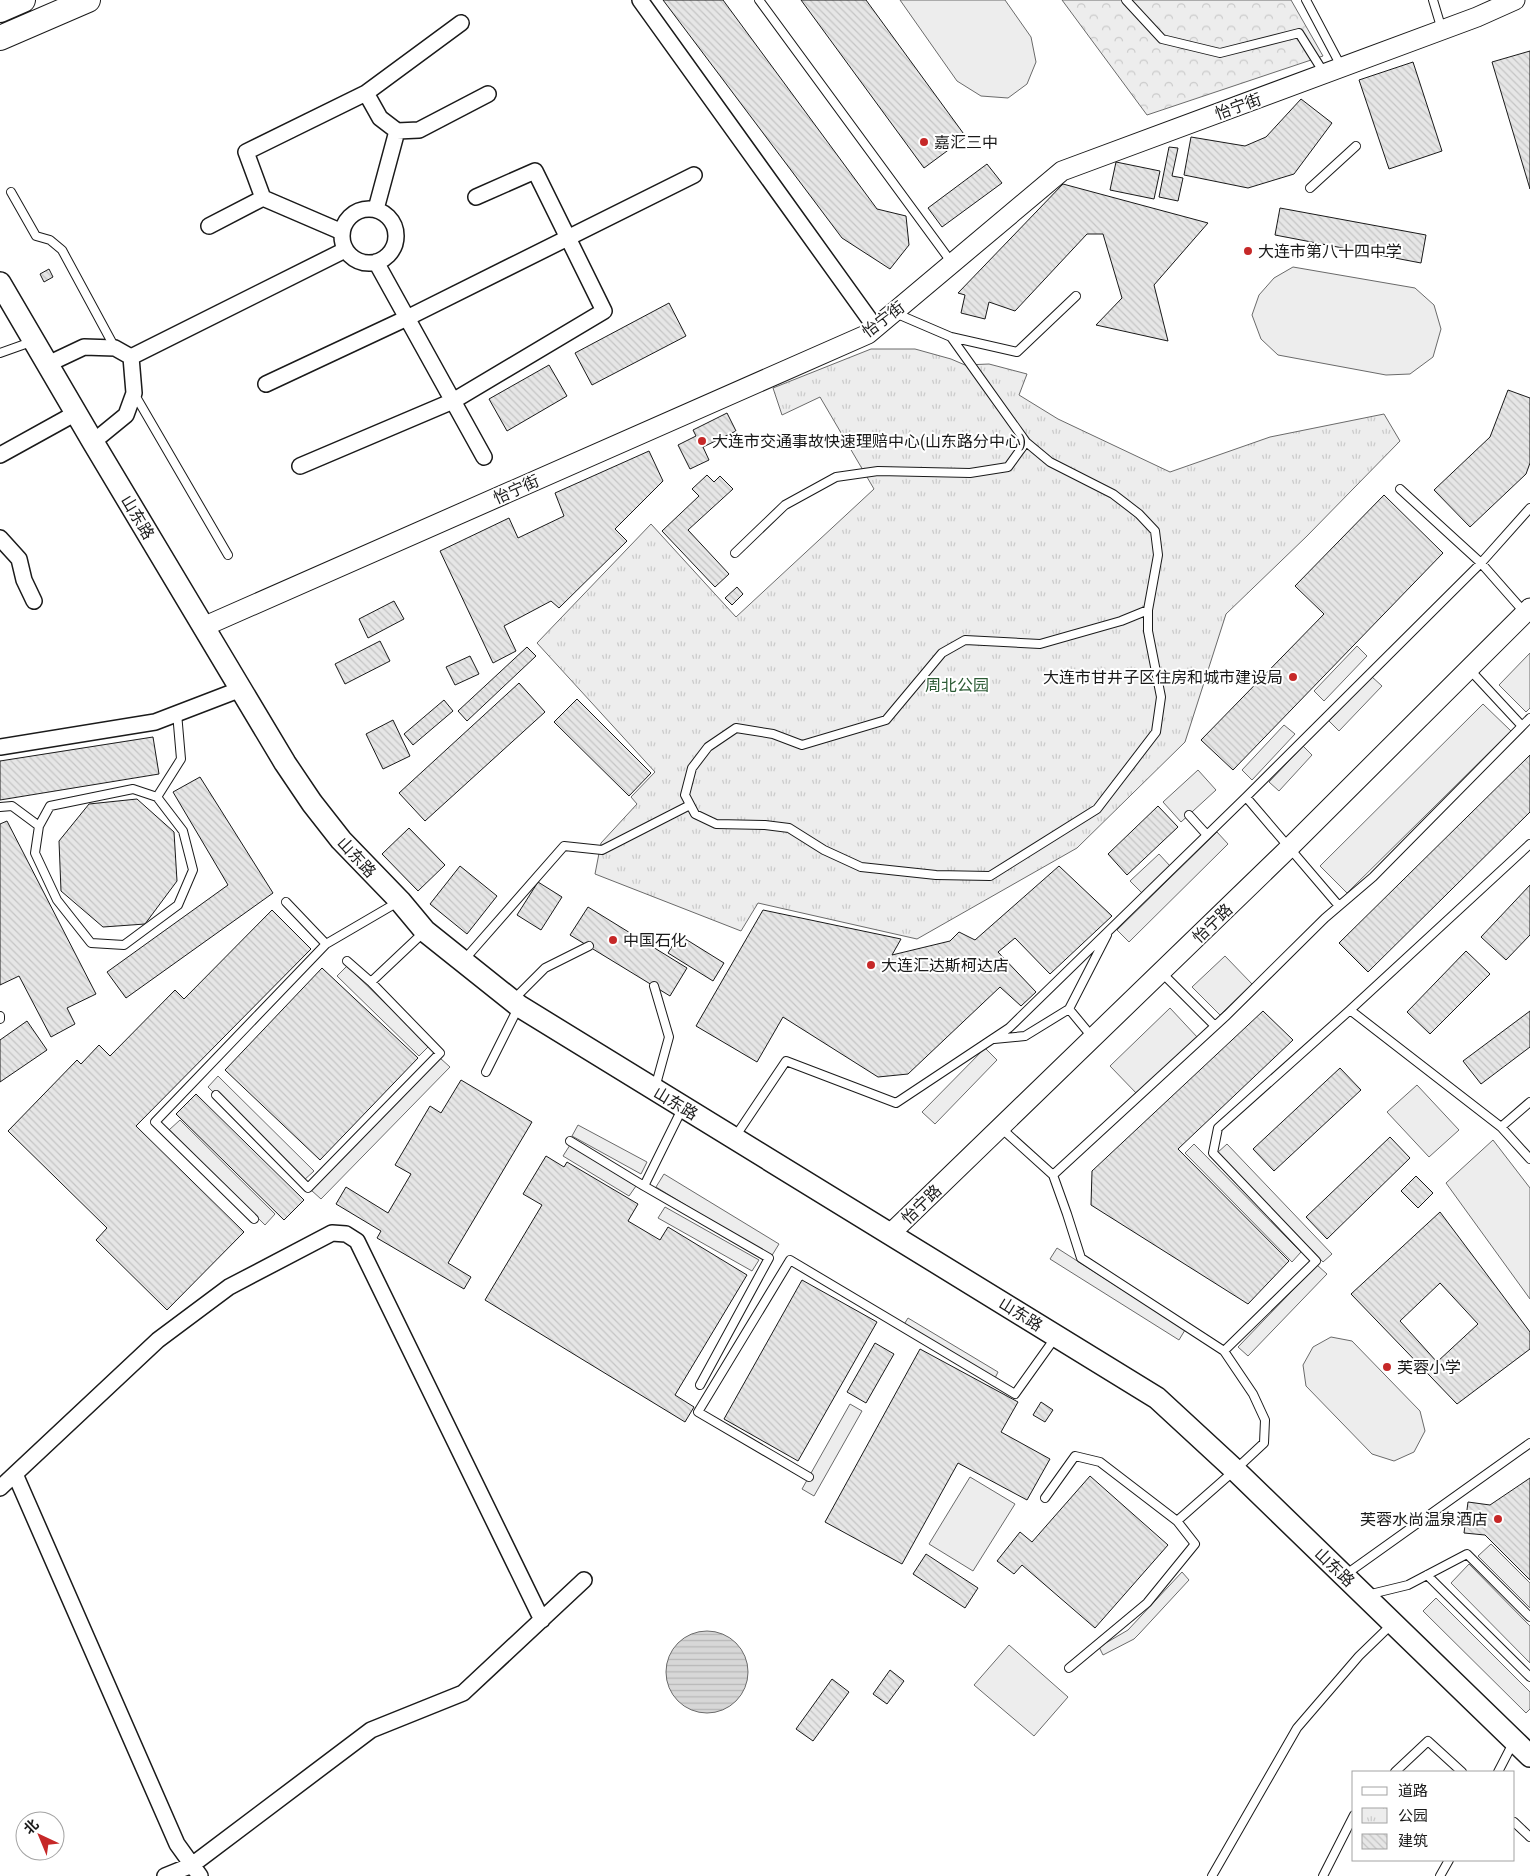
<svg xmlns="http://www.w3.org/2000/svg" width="1530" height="1876" viewBox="0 0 1530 1876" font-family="'Roboto Condensed','Noto Sans SC',sans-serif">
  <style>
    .built { fill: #ededed; stroke: #6a6a6a }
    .forest { fill: url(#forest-crowns); stroke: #6a6a6a }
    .park { fill: url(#park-tufts); stroke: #6a6a6a }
    .water { fill: url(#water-rules); stroke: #6a6a6a }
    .building { fill: url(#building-back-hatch); stroke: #1a1a1a; fill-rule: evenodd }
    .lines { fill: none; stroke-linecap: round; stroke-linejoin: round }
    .service-casing { stroke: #1a1a1a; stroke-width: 10 }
    .minor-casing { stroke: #1a1a1a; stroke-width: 18 }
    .tertiary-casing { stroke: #1a1a1a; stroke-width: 21 }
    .secondary-casing { stroke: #1a1a1a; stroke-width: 24 }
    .primary-casing { stroke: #1a1a1a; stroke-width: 26 }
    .service { stroke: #fff; stroke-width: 8 }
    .minor { stroke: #fff; stroke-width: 15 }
    .tertiary { stroke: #fff; stroke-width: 19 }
    .secondary { stroke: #fff; stroke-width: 21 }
    .primary { stroke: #fff; stroke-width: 24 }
    .poi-dot { fill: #c62828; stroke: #fff; stroke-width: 2 }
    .labels { text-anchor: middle; stroke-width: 4; stroke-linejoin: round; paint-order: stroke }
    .street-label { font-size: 16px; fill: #1a1a1a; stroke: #fff }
    .poi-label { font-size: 16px; fill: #1a1a1a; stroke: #fff; text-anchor: start }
    .park-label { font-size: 16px; fill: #2b5a34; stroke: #fff }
  </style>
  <defs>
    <pattern id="forest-crowns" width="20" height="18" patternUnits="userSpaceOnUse" patternTransform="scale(1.25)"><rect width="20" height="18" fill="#ededed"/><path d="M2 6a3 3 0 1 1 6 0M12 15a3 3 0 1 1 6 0" fill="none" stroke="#cbcbcb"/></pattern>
    <pattern id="park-tufts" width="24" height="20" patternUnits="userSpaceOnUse" patternTransform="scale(1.25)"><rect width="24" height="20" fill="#ededed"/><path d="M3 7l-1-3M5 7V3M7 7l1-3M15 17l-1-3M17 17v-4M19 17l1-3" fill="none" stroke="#cbcbcb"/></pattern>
    <pattern id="water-rules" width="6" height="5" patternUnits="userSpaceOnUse" patternTransform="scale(1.25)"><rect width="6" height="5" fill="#d7d7d7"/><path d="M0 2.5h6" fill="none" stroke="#b8b8b8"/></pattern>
    <pattern id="building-back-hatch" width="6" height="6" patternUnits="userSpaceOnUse" patternTransform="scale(1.25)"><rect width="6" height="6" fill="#e6e6e6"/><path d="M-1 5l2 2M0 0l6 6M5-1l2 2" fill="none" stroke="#c5c5c5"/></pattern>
  </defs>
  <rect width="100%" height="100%" fill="#fff"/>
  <path class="built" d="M 900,0 L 1005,0 L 1031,37 L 1036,62 L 1027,84 L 1008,98 L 981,96 L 957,81 Z
    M 1293,267 L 1415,288 L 1434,305 L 1441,329 L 1433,357 L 1410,374 L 1386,375 L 1278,355 L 1261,339 L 1252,315 L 1259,295 L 1274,278 Z
    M 1357,646 L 1367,656 L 1324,701 L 1314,691 Z
    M 1530,653 L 1530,708 L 1526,712 L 1499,685 Z
    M 1371,676 L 1382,686 L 1339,731 L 1329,721 Z
    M 1483,704 L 1511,731 L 1347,893 L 1320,866 Z
    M 1284,725 L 1295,734 L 1252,780 L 1242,770 Z
    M 1303,746 L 1312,755 L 1279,791 L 1269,782 Z
    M 1198,770 L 1216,790 L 1181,822 L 1163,802 Z
    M 1217,832 L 1228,844 L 1129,942 L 1117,930 Z
    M 1159,854 L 1170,866 L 1142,893 L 1130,881 Z
    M 1225,956 L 1252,984 L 1220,1015 L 1192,987 Z
    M 347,966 L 429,1046 L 419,1056 L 337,976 Z
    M 1170,1008 L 1198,1038 L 1138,1095 L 1110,1066 Z
    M 985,1048 L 997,1060 L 935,1124 L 922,1112 Z
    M 440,1058 L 450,1067 L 321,1199 L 311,1190 Z
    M 218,1076 L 314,1171 L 303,1181 L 208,1087 Z
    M 1417,1085 L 1459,1130 L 1429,1157 L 1387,1112 Z
    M 180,1120 L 275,1214 L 265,1225 L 169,1130 Z
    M 578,1125 L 647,1162 L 641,1174 L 572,1136 Z
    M 1493,1140 L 1530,1188 L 1530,1299 L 1446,1183 Z
    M 1194,1144 L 1301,1252 L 1292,1262 L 1185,1153 Z
    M 1227,1144 L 1332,1254 L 1323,1262 L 1217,1153 Z
    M 570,1145 L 636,1186 L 629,1196 L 563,1156 Z
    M 664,1174 L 779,1244 L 771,1257 L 656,1187 Z
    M 665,1207 L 759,1260 L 752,1271 L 658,1218 Z
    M 1057,1248 L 1185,1330 L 1179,1340 L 1050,1259 Z
    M 1317,1265 L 1327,1274 L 1248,1356 L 1238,1347 Z
    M 908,1318 L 998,1372 L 994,1380 L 903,1326 Z
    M 1331,1337 L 1352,1341 L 1420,1411 L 1425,1431 L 1414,1452 L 1394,1461 L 1372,1454 L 1306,1386 L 1303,1365 L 1313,1347 Z
    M 850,1404 L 862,1411 L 814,1496 L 802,1489 Z
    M 970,1477 L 1015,1504 L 973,1571 L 929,1544 Z
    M 1491,1544 L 1530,1583 L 1530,1608 L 1478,1556 Z
    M 1469,1564 L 1530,1626 L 1530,1663 L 1451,1583 Z
    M 1182,1572 L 1189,1580 L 1139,1634 L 1134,1639 L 1103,1655 L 1099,1647 L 1128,1630 Z
    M 1436,1598 L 1530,1692 L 1530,1709 L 1526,1713 L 1423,1611 Z
    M 1009,1645 L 1068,1697 L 1034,1736 L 974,1685 Z"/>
  <path class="forest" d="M 1062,0 L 1291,0 L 1323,56 L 1147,115 Z"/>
  <path class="park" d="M 871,349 L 915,349 L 951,359 L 965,365 L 989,364 L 1027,374 L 1019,395 L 1058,419 L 1170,472 L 1270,437 L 1384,414 L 1400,441 L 1307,536 L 1226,614 L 1185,742 L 1077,848 L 917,939 L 758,903 L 741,931 L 595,874 L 601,843 L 637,804 L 631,797 L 655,772 L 537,643 L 651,524 L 736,617 L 874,489 L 820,397 L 782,415 L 773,388 Z"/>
  <path class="water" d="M666 1672a41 41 0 1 1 82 0a41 41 0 1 1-82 0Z"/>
  <path class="building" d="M 663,0 L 723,0 L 877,209 L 906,216 L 909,245 L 890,269 L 842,238 Z
    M 801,0 L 866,0 L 966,137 L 924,168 Z
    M 1530,51 L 1530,189 L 1492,62 Z
    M 1413,62 L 1442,151 L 1389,169 L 1359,80 Z
    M 1301,99 L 1332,123 L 1294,174 L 1248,188 L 1184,175 L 1191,137 L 1245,146 L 1266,137 Z
    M 1169,147 L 1178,148 L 1172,176 L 1183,178 L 1178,201 L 1159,197 Z
    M 1116,162 L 1160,171 L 1154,199 L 1110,190 Z
    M 987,164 L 1002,183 L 942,227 L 928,208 Z
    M 1063,184 L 1208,223 L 1154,285 L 1168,341 L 1096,325 L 1122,298 L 1103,234 L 1087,234 L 1015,311 L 989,302 L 985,319 L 961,313 L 965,295 L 958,293 Z
    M 1280,208 L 1426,235 L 1421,263 L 1275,235 Z
    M 49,269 L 53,277 L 44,282 L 40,274 Z
    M 669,303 L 686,336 L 592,385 L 575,353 Z
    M 549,365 L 567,396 L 507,431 L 489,399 Z
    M 1508,390 L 1530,398 L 1530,463 L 1526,474 L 1470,527 L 1434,490 L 1490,437 Z
    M 727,413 L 736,431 L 703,447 L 709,460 L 690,469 L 678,445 L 696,436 L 693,430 Z
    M 649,451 L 663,481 L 615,529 L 627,541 L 559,608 L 551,601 L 504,626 L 516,651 L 493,663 L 440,551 L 509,518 L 518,538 L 564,516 L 555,493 Z
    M 707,475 L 714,482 L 720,476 L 733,489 L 688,530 L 729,574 L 715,587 L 662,531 L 699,496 L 692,489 Z
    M 1384,495 L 1443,553 L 1233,770 L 1201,740 L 1324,614 L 1295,586 Z
    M 737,587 L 743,594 L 732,605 L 725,598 Z
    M 394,601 L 404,619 L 368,638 L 359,619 Z
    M 380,641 L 390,661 L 345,684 L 335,664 Z
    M 527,647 L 536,656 L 467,721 L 458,711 Z
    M 470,656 L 479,674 L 455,685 L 446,667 Z
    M 519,683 L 545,712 L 425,821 L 399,793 Z
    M 577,699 L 651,773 L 629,796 L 554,722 Z
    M 444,700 L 453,711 L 413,745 L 404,734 Z
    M 393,720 L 410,756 L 383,769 L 366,734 Z
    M 153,737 L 159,774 L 0,800 L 0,761 Z
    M 1530,755 L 1530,812 L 1368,972 L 1339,943 Z
    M 200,777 L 273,893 L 126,998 L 107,972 L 228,885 L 173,792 Z
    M 137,799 L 174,832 L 177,881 L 145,924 L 103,927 L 61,891 L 59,841 L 89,804 Z
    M 1158,806 L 1178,827 L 1127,875 L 1108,854 Z
    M 7,821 L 96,994 L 67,1008 L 75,1024 L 51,1037 L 19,976 L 0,985 L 0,824 Z
    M 409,828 L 445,865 L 418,891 L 382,854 Z
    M 460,866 L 497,896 L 467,934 L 430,904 Z
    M 1059,866 L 1112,916 L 1050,974 L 1015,938 L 998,952 L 1036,992 L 1021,1006 L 1000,987 L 908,1074 L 878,1077 L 783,1017 L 757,1062 L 696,1026 L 763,910 L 901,939 L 892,955 L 950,941 L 959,932 L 975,940 Z
    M 538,882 L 562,897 L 541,930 L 517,915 Z
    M 1530,885 L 1530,935 L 1506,960 L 1481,937 Z
    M 588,907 L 687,968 L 670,996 L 570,935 Z
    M 272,910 L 311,949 L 136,1126 L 244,1232 L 167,1310 L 96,1240 L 107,1228 L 8,1131 L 77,1060 L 81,1064 L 99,1045 L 110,1056 L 175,990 L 184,999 Z
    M 679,935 L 724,963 L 713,981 L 668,953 Z
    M 1466,951 L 1490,974 L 1430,1034 L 1407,1012 Z
    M 322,968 L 418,1058 L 320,1160 L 225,1070 Z
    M 1263,1011 L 1293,1040 L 1178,1149 L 1289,1261 L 1248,1304 L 1091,1205 L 1092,1171 Z
    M 1530,1011 L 1530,1047 L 1481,1084 L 1463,1061 Z
    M 27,1021 L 47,1050 L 0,1082 L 0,1040 Z
    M 1340,1068 L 1361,1090 L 1274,1171 L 1253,1149 Z
    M 461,1080 L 532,1122 L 448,1263 L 471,1277 L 464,1289 L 377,1238 L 381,1231 L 336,1204 L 346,1187 L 388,1213 L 411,1174 L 395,1165 L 430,1106 L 441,1113 Z
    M 196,1094 L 304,1200 L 284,1220 L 176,1114 Z
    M 1390,1137 L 1410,1158 L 1327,1239 L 1306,1217 Z
    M 546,1156 L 564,1167 L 567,1162 L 638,1204 L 628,1221 L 660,1240 L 668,1227 L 747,1275 L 675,1395 L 694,1407 L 685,1422 L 485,1300 L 542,1205 L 523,1194 Z
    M 1416,1176 L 1433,1193 L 1418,1208 L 1401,1191 Z
    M 1440,1212 L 1530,1332 L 1530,1349 L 1457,1404 L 1351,1294 ZM 1440,1283 L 1478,1324 L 1437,1362 L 1400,1321 Z
    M 802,1280 L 877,1322 L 798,1461 L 724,1419 Z
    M 875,1343 L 894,1354 L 866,1403 L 847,1392 Z
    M 920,1349 L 1018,1402 L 1001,1432 L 1050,1459 L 1027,1500 L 958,1463 L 902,1564 L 825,1522 Z
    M 1041,1402 L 1053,1410 L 1045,1422 L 1033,1415 Z
    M 1090,1476 L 1168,1545 L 1095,1628 L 1022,1565 L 1014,1574 L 997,1561 L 1020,1532 L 1032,1542 Z
    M 1530,1478 L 1530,1580 L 1485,1535 L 1464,1533 L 1468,1502 L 1490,1505 Z
    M 926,1554 L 978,1588 L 965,1608 L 913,1574 Z
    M 890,1670 L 904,1681 L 887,1704 L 873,1694 Z
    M 832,1679 L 849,1692 L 813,1741 L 796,1729 Z"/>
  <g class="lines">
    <g class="service-casing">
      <path id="service" d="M 759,0 L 952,263
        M 1126,0 L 1162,39 L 1220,53 L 1299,33 L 1324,73
        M 1306,0 L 1342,68
        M 1433,0 L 1442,30
        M 1310,188 L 1356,146
        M 11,192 L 36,236 L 50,240 L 62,250 L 115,348
        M 895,313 L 951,337 L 1026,442 L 1050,462 L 1113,494 L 1139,514 L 1155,531 L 1158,555 L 1148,610 L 1121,621 L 1040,644 L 965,640 L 942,653 L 886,720 L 802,745 L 773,734 L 736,728 L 708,747 L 692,768 L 685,795 L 695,814 L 716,824 L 765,825 L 789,828 L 824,850 L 861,867 L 936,875 L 990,876 L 1097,809 L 1156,732 L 1161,697 L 1148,631 L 1148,610
        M 951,337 L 1017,352 L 1076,296
        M 0,353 L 31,342
        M 135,395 L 228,555
        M 1400,489 L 1481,563 L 1525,613
        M 735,553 L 785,505 L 836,477 L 878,471 L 970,473 L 1008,467 L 1026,442
        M 1470,670 L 1522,726
        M 157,797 L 133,789 L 50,806 L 39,826 L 35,853 L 57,900 L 91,943 L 124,945 L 178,905 L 193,870 L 183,831 L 157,797 L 181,759 L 177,713
        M 1246,797 L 1339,906
        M 0,807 L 12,806 L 39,826
        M 1189,815 L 1207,835
        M 1530,844 L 1350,1010 L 1501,1127 L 1530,1159
        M 286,902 L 326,944 L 398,902
        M 464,960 L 564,846 L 602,850 L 690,805
        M 347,961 L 371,982
        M 1161,972 L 1215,1026
        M 654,986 L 669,1037 L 655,1088
        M 514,999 L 545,968 L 589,946
        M 0,1016 L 0,1019
        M 1093,1038 L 1069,1009 L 1107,935
        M 994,1039 L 1025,1036 L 1069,1009
        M 486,1072 L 518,1008
        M 216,1095 L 308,1188 L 440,1053 L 371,982 L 424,932
        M 682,1109 L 644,1186 L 769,1258 L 700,1385
        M 1501,1127 L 1530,1102
        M 1001,1128 L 1053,1175 L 1067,1214 L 1081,1258 L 1224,1351 L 1253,1394 L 1265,1420 L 1264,1443 L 1235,1470 L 1177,1521 L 1195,1544 L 1147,1603 L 1069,1668
        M 735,1137 L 786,1061 L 896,1103 L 1009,1028 L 1246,797 L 1481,563 L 1530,508
        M 570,1141 L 644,1186
        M 1053,1175 L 1227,1015 L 1325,918 L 1373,877 L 1530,718
        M 254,1219 L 155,1122 L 326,944
        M 1224,1351 L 1316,1261 L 1213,1153 L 1218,1128 L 1350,1010
        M 809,1477 L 698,1412 L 790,1260 L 1015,1394 L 1055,1338
        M 1045,1498 L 1075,1456 L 1100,1462 L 1177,1521
        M 1345,1575 L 1530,1443
        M 1427,1575 L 1530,1677
        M 1367,1595 L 1408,1585 L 1467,1554 L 1530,1617
        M 1395,1772 L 1428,1741 L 1462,1772
        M 1498,1772 L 1513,1743
        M 1514,1822 L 1530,1837
        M 1212,1876 L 1297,1728 L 1359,1656 L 1391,1625
        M 1323,1876 L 1354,1815
        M 1440,1876 L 1449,1860"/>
    </g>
    <g class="minor-casing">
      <path id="minor" d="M 640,0 L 875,327
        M 366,93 L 461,23
        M 263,198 L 246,152 L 366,93 L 380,118 L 397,131 L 419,130 L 488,94
        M342 236a27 27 0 1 1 54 0a27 27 0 1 1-54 0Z
        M 376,209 L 397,131
        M 209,226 L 263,198 L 342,232
        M 376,262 L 484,457
        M 131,357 L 345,250
        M 48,364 L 84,347 L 115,348 L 131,357 L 134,393 L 126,415 L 93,442
        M 266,384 L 407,318 L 694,175
        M 0,455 L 76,413
        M 300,466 L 453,401 L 604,311 L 535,171 L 476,197
        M 0,538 L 19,559 L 24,580 L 34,601
        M 0,747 L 155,722 L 241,689
        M 15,1474 L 177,1844 L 200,1876
        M 0,1488 L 158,1340 L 229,1287 L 332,1233 L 346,1234 L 357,1241 L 542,1620
        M 165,1876 L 192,1865 L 371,1730 L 463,1693 L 584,1580"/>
    </g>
    <g class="tertiary-casing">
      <path id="tertiary" d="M 203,627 L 868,334 L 1062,171 L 1477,17 L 1515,0
        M 890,1234 L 1290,847 L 1530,608"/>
    </g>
    <g class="secondary-casing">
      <path id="secondary" d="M 0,283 L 93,442 L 285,763 L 312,803 L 341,840 L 400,901 L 425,931 L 519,1006 L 1157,1398 L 1235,1470 L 1530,1756"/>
    </g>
    <g class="primary-casing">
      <path id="primary" d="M 0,10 L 23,0
        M 0,38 L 88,0"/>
    </g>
    <use href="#service" class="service"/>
    <use href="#minor" class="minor"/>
    <use href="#tertiary" class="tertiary"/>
    <use href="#secondary" class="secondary"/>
    <use href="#primary" class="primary"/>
  </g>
  <g class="poi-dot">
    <circle cx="924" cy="142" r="5"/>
    <circle cx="1248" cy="251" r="5"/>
    <circle cx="702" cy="441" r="5"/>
    <circle cx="1293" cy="677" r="5"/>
    <circle cx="613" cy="940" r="5"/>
    <circle cx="871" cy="965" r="5"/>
    <circle cx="1387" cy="1367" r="5"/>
    <circle cx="1498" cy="1519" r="5"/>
  </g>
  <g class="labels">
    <g class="street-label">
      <text transform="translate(1238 106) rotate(-20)" y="6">怡宁街</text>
      <text transform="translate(883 319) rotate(-37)" y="6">怡宁街</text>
      <text transform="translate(516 489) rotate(-24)" y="6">怡宁街</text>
      <text transform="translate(138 517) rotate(59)" y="6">山东路</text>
      <text transform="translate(357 857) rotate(47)" y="6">山东路</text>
      <text transform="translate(1212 923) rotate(-44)" y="6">怡宁路</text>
      <text transform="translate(676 1103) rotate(31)" y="6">山东路</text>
      <text transform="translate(921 1204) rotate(-44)" y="6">怡宁路</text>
      <text transform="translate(1021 1314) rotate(32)" y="6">山东路</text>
      <text transform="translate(1335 1567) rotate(44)" y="6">山东路</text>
    </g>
    <g class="poi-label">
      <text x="934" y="148">嘉汇三中</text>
      <text x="1258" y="257">大连市第八十四中学</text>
      <text x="712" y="447">大连市交通事故快速理赔中心(山东路分中心)</text>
      <text x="1283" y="683" text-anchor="end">大连市甘井子区住房和城市建设局</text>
      <text x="623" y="946">中国石化</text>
      <text x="881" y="971">大连汇达斯柯达店</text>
      <text x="1397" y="1373">芙蓉小学</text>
      <text x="1488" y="1525" text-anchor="end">芙蓉水尚温泉酒店</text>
    </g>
    <g class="park-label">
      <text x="957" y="691">周北公园</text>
    </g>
  </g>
  <rect x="1352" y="1771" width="162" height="90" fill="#ffffff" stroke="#a3a3a3"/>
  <rect x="1362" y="1787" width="25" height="8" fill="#ffffff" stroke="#a3a3a3"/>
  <text x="1398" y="1796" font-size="15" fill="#1a1a1a">道路</text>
  <rect x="1362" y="1808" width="25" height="15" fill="url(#park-tufts)" stroke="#a3a3a3"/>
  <text x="1398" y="1821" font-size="15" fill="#1a1a1a">公园</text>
  <rect x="1362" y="1834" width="25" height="15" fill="url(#building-back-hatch)" stroke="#a3a3a3"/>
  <text x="1398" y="1846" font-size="15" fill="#1a1a1a">建筑</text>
  <g transform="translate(40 1836) rotate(316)"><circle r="24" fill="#ffffff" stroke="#a3a3a3"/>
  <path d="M0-4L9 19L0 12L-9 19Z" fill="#c62828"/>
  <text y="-8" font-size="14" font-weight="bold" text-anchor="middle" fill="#1a1a1a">北</text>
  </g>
</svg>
